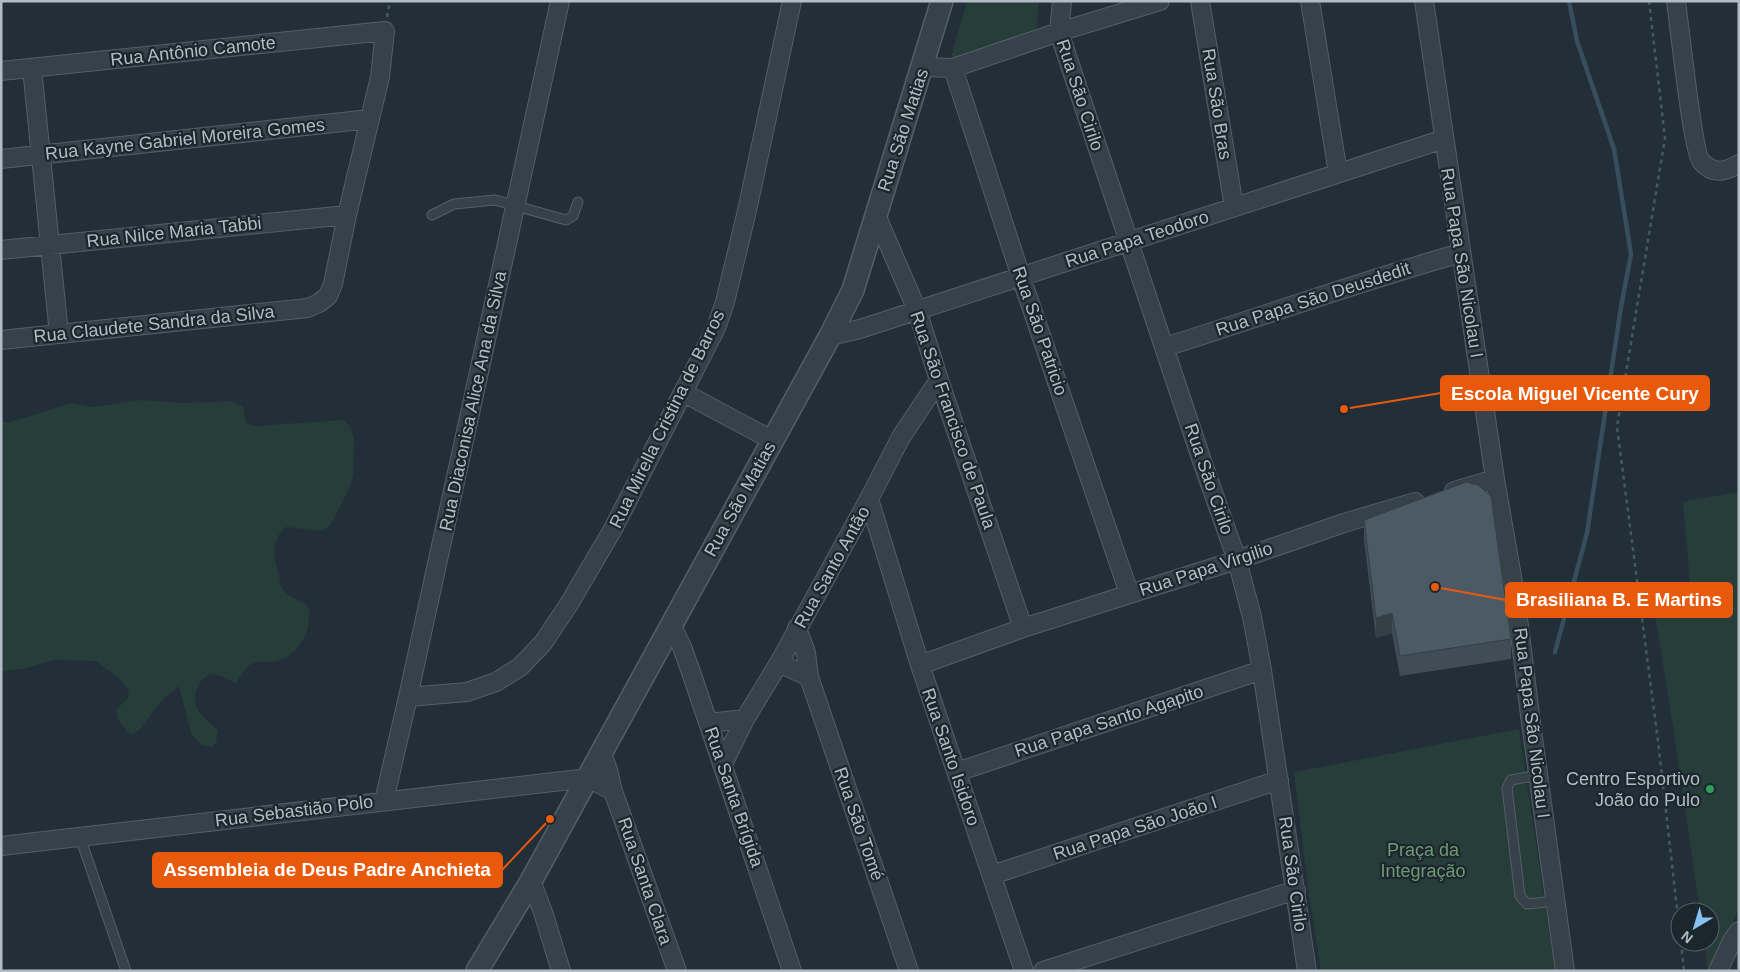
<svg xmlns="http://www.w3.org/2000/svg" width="1740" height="972" viewBox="0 0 1740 972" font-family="Helvetica,sans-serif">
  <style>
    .green { fill: #273d3a }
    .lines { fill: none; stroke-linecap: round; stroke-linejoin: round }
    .stream { stroke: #374e5e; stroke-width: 4.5 }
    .service-casing { stroke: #545f66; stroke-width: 11 }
    .minor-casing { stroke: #545f66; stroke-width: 20 }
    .tertiary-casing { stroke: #545f66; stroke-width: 24 }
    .path { stroke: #465a59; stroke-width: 2.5; stroke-dasharray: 4 4; stroke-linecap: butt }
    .service { stroke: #364149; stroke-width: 9 }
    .minor { stroke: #364149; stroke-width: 18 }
    .tertiary { stroke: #364149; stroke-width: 21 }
    .wall { fill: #404d56 }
    .shaded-wall { fill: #343f46 }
    .building { fill: #4b5a64; stroke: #343f46 }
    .leisure-dot { fill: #2e9e5b; stroke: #1b262d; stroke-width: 2 }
    .labels { text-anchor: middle; stroke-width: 4.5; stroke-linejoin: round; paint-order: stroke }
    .street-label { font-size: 18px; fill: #b1bcc5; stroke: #1b262d }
    .poi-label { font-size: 18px; fill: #b1bcc5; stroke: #1b262d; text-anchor: end }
    .park-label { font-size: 18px; fill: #709973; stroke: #1b262d }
    .leader { fill: none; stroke: #e8590c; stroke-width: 2 }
    .callout-dot { fill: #e8590c; stroke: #1b262d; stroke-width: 2 }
    .callout { fill: #e8590c; stroke: #e8590c; stroke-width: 2 }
    .callout-label { font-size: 19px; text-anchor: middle; font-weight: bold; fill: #fff }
  </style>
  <rect width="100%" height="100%" fill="#222f38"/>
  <path class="green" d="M 967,1 L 1039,1 L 1036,35 L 950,60 Z
    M 141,400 L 184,403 L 232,401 L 243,407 L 246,423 L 255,426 L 344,420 L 350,426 L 354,438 L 353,476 L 350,487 L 330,526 L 322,531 L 286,527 C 270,540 274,558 279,576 C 280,581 280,587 283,590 C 290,599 309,602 309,610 C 311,633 299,654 277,661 C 269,663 261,661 254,663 C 245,666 241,676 236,683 C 231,681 224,677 218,675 C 201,671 191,693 197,708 C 200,716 212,724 218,731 L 216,742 L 212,747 L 201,745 L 191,733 L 179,686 L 163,699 L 139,730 L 133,734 L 128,733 L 118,719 L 116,710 L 128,698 L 129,692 L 120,679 L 96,661 L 53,660 L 27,668 L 1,672 L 1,421 L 8,423 L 71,403 L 93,407 Z
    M 1739,492 L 1739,909 L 1712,968 L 1708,971 L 1704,942 L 1710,942 L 1710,912 L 1700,912 L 1672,721 L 1651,589 L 1661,584 L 1690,582 L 1683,503 L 1689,500 Z
    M 1519,729 L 1555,971 L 1321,971 L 1309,896 L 1294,772 Z"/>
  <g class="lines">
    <path class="stream" d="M 1555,652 L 1587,533 L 1621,307 L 1631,254 L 1614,149 L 1577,41 L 1569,1"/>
    <g class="service-casing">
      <path id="service" d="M 432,215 L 454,204 L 495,200 L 566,220 L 573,216 L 578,202
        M 1538,775 L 1511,780 L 1507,788 L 1520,896 L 1527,904 L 1555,901
        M 80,837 L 126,971"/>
    </g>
    <g class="minor-casing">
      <path id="minor" d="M 1062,1 L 1059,32 L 1202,461 L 1237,560 L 1252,617 L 1262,670 L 1307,971
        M 1200,1 L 1234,207
        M 1310,1 L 1338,173
        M 1424,1 L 1495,479 L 1515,594 L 1531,723 L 1565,971
        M 1676,1 C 1679,23 1693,152 1701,161 C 1713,175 1724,172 1739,164
        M 923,67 L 953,68 L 1059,32 L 1160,1
        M 32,68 L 59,334
        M 953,68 L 1021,277 L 1129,593
        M 1,71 L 385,31 L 380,77 L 347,215 L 333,284 L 328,296 L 319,303 L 308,308 L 1,340
        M 1,159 L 370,119
        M 876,215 L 917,310 L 939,380 L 1023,628
        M 1,250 L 347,215
        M 830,336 L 860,329 L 1444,139
        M 1165,347 C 1264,316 1361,281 1461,253
        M 684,393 L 772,440
        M 1454,491 L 1495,479
        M 869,499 L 920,665 L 1024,971
        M 671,624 L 682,647 L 691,672 L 792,971
        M 797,628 L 806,653 L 809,677 L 909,971
        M 779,663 L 809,677
        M 920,665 L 1023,628 L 1237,560 L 1344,523 L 1415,502
        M 408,697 L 467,692 L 496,682 L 520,667 L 543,643 L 569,604 L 613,529 L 716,328 L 725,302 L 746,215 L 792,1
        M 708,723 L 745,719
        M 601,751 L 608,770 L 613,791 L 677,971
        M 723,764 L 745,719 L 779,663 L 869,499 L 901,437 L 939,380
        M 957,772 L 1262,670
        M 384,801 L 408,697 L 560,1
        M 1,846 L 588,778 L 613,791
        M 992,875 L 1279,780
        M 531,881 L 543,912 L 561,971
        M 1043,971 L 1296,890
        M 1718,971 L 1732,941 L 1739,931"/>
    </g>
    <g class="tertiary-casing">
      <path id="tertiary" d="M 477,971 L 531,881 L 830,336 L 853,290 L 942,1"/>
    </g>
    <path class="path" d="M 1649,1 L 1665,138 L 1617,427 L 1658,741 L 1680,935
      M 387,17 L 390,1
      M 1681,942 L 1684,971"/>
    <use href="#service" class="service"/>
    <use href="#minor" class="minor"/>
    <use href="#tertiary" class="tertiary"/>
  </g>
  <path class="wall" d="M 1364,520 L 1511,639 L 1511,659 L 1400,676 L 1392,633 L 1376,638 L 1364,540 Z"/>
  <path class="shaded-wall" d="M 1392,613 L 1392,633 L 1376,638 L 1376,618 Z"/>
  <path class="building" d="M 1466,482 L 1478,485 L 1491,496 L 1511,639 L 1400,656 L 1392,613 L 1376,618 L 1364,520 Z"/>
  <circle class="leisure-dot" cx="1710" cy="789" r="5"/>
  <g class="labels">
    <g class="street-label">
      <text transform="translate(193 51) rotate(-6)" y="6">Rua Antônio Camote</text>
      <text transform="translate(1080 95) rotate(72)" y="6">Rua São Cirilo</text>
      <text transform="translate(1217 104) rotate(81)" y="6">Rua São Bras</text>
      <text transform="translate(903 130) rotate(-72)" y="6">Rua São Matias</text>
      <text transform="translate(185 139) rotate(-6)" y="6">Rua Kayne Gabriel Moreira Gomes</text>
      <text transform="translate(174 232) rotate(-6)" y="6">Rua Nilce Maria Tabbi</text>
      <text transform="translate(1137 239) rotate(-18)" y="6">Rua Papa Teodoro</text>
      <text transform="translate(1462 263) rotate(81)" y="6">Rua Papa São Nicolau I</text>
      <text transform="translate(1313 299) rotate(-18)" y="6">Rua Papa São Deusdedit</text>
      <text transform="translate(154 324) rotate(-6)" y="6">Rua Claudete Sandra da Silva</text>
      <text transform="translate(1040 331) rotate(71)" y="6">Rua São Patricio</text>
      <text transform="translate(473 401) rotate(-78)" y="6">Rua Diaconisa Alice Ana da Silva</text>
      <text transform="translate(667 419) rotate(-64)" y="6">Rua Mirella Cristina de Barros</text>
      <text transform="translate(953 420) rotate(71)" y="6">Rua São Francisco de Paula</text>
      <text transform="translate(1209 479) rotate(71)" y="6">Rua São Cirilo</text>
      <text transform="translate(740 499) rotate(-61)" y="6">Rua São Matias</text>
      <text transform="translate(832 567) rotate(-61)" y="6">Rua Santo Antão</text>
      <text transform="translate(1206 569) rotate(-18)" y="6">Rua Papa Virgilio</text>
      <text transform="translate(1109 721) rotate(-18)" y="6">Rua Papa Santo Agapito</text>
      <text transform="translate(1532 723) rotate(83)" y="6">Rua Papa São Nicolau I</text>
      <text transform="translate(951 757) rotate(71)" y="6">Rua Santo Isidoro</text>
      <text transform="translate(734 797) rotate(71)" y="6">Rua Santa Brígida</text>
      <text transform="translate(294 811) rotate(-7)" y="6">Rua Sebastião Polo</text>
      <text transform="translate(859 824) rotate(71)" y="6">Rua São Tomé</text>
      <text transform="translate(1135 828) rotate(-18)" y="6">Rua Papa São João I</text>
      <text transform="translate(1293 874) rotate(82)" y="6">Rua São Cirilo</text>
      <text transform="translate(645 881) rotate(71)" y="6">Rua Santa Clara</text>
    </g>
    <g class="poi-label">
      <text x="1700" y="785">Centro Esportivo<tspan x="1700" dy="21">João do Pulo</tspan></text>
    </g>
    <g class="park-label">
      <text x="1423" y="856">Praça da<tspan x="1423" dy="21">Integração</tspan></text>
    </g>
  </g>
  <path class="leader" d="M1344 409L1441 393M1435 587L1506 600M550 819L502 870"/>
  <g class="callout-dot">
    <circle cx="1344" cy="409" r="5"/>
    <circle cx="1435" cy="587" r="5"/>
    <circle cx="550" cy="819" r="5"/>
  </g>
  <g class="callout">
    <rect x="1441" y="376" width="268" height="34" rx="5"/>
    <rect x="1506" y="583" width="226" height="34" rx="5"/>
    <rect x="153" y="853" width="349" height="34" rx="5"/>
  </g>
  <g class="callout-label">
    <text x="1575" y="400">Escola Miguel Vicente Cury</text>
    <text x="1619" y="606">Brasiliana B. E Martins</text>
    <text x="327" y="876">Assembleia de Deus Padre Anchieta</text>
  </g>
  <rect width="1740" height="972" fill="none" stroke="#b1bcc5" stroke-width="5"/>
  <g transform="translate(1695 927) rotate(218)"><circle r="24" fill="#1b262d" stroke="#57626a"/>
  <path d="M0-4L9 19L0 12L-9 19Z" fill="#89c3f2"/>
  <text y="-8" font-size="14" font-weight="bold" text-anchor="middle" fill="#b1bcc5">N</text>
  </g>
</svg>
